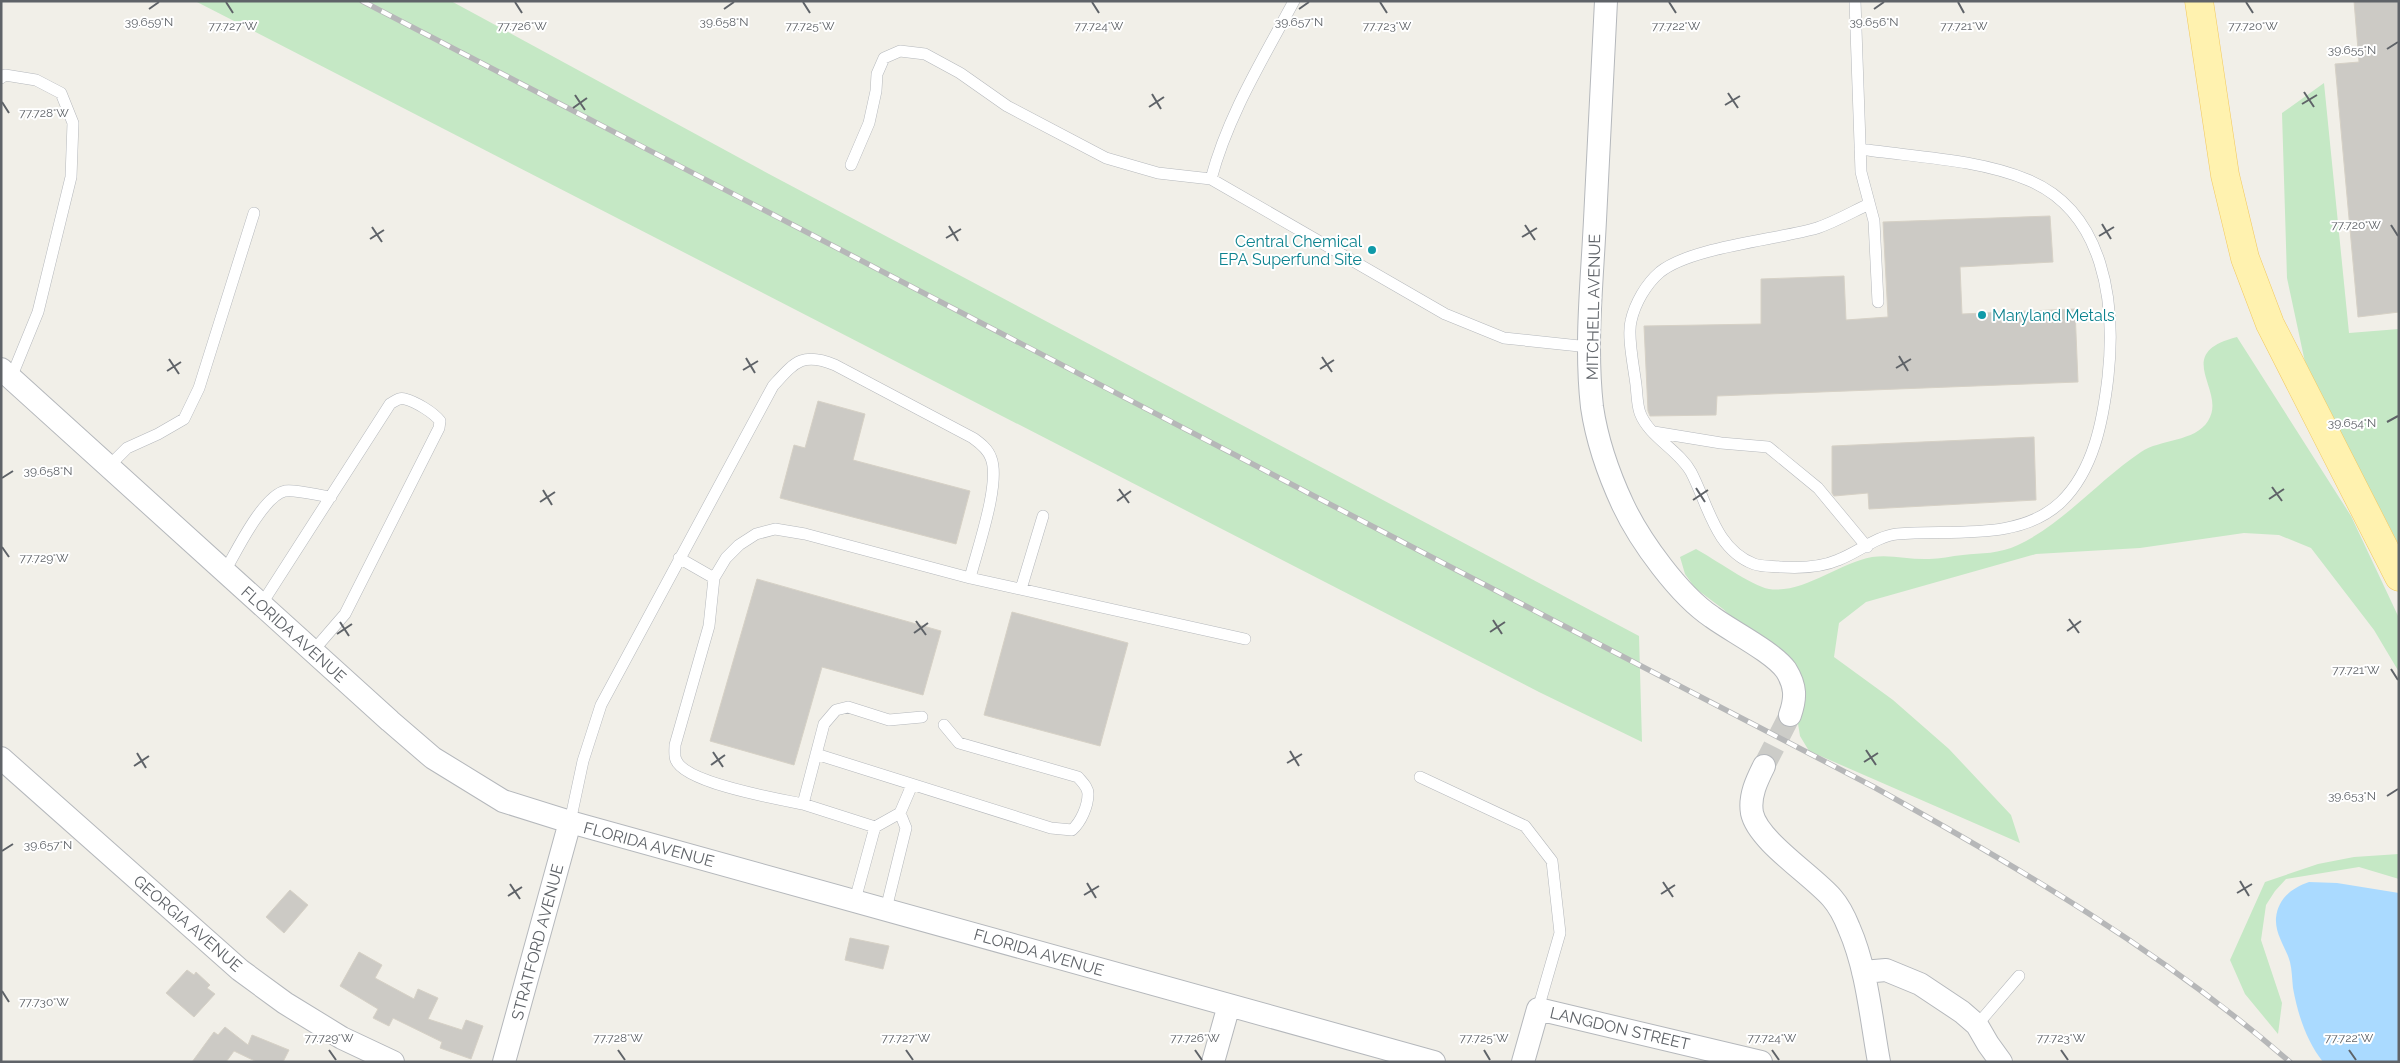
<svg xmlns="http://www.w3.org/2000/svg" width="2400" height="1063" viewBox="0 0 2400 1063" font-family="Raleway,sans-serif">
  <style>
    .green { fill: #c5e8c5 }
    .water { fill: #aadaff }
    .building { fill: #cccac5; stroke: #d6d1c6 }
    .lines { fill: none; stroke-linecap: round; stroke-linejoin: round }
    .street-tunnel { stroke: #ccccc8; stroke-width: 22; stroke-dasharray: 22 11; stroke-linecap: butt }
    .lane-casing { stroke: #b5b8bc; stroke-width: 12 }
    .street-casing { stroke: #b5b8bc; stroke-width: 24 }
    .primary-casing { stroke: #f2c960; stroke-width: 29 }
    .lane { stroke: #fff; stroke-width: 11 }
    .street { stroke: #fff; stroke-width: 22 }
    .primary { stroke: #fff2af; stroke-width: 28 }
    .rail-casing { stroke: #b6b7b8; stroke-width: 5.5 }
    .rail { stroke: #fff; stroke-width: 4; stroke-dasharray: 11; stroke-linecap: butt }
    .ticks { fill: none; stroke: #5f6368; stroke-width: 2 }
    .culture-dot { fill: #0f9aa8; stroke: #fff; stroke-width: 2 }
    .labels { text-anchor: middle; stroke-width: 4; stroke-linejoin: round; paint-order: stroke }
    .culture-label { font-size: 16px; fill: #0d838f; stroke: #fff; text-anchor: end }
    .street-label { font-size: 16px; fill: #5f6368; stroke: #fff }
    .ticks-label { font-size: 12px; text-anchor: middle; fill: #5f6368; stroke: #fff; stroke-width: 4; stroke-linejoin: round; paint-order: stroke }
  </style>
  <rect width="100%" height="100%" fill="#f1efe8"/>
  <path class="green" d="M 195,1 L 451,1 L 769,174 L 1639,636 L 1642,742 L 1539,692 Z
    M 2324,83 L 2349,333 L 2399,329 L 2399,545 L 2306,367 L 2287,278 L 2282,113 Z
    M 2237,337 L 2351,516 L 2399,618 L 2399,672 L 2374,630 L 2311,548 L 2279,535 L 2244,533 L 2140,548 L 2036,554 L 1866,602 L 1839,623 L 1834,657 L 1893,700 L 1949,749 L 2011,815 L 2020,843 L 1809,751 L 1800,736 L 1789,669 L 1723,609 L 1695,588 L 1685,574 L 1680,557 L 1696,549 C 1713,558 1752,586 1769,589 C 1803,594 1839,563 1872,557 C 1891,554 1910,560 1929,559 C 1940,559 1951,556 1963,555 C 1982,553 1999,554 2018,545 C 2063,524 2099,480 2141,452 C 2160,439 2195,442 2208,421 C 2228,390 2170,354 2237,337 Z
    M 2399,854 L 2399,879 L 2359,867 L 2286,879 L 2275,891 L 2266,905 L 2261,940 L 2282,1003 L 2278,1034 L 2245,994 L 2230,960 L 2265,882 L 2318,864 L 2354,857 Z"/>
  <path class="water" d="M 2309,882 L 2337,883 L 2399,893 L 2399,1062 L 2323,1062 C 2306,1040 2298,1015 2293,988 C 2292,979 2292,970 2290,962 C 2286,947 2275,935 2276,918 C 2278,898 2292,888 2309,882 Z"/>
  <path class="building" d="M 2354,1 L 2399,1 L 2399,312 L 2358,317 L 2335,64 L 2359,62 Z
    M 2050,216 L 2053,262 L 1960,267 L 1962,314 L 2075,309 L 2078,382 L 1717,396 L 1716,415 L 1650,416 L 1648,411 L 1644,326 L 1761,324 L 1761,279 L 1844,276 L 1846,320 L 1888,317 L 1883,222 Z
    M 818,401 L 865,414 L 853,460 L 970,491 L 956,544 L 780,498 L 794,445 L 805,448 Z
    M 2034,437 L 2036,500 L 1869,509 L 1868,493 L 1834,496 L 1832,493 L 1832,446 Z
    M 757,579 L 941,631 L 923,695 L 822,667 L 794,765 L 710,741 Z
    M 1012,612 L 1128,643 L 1100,746 L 984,715 Z
    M 290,890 L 308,905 L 284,933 L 266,917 Z
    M 850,938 L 889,946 L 883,969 L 845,960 Z
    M 359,952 L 382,965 L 375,978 L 414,999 L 418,989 L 438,998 L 428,1019 L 462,1030 L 466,1020 L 483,1026 L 471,1059 L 440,1048 L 442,1042 L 393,1018 L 389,1026 L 373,1018 L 378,1009 L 340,986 Z
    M 187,970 L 194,975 L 196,972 L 210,985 L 207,988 L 215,994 L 194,1017 L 166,993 Z
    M 225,1027 L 248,1045 L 252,1035 L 289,1050 L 283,1062 L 257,1062 L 234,1051 L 226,1062 L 192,1062 L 214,1032 L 218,1035 Z"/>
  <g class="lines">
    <path class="street-tunnel" d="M 1764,766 L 1790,715"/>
    <g class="lane-casing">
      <path id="lane" d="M 1294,1 C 1263,59 1228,115 1211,179 L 1445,314 L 1504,338 L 1589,347
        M 1855,1 L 1861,172 L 1874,221 L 1878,302
        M 1,78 L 5,75 L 36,80 L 61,93 L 73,123 L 71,177 L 38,312 L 11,378
        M 1860,149 C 1914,157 1978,159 2028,180 C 2105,212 2116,304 2108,377 C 2103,420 2094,470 2061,502 C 2019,542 1950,529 1897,534 C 1877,536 1857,553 1838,560 C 1822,567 1799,568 1782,567 C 1773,566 1762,567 1754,564 C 1715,549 1708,504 1691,472 C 1679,450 1649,437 1640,413 C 1637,405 1637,393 1636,385 C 1634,368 1627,336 1631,321 C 1635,303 1646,284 1660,272 C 1691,247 1776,240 1817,228 C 1835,222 1852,212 1869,204
        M 851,165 L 869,123 L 876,91 L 877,74 L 884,58 L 900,51 L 925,54 L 960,73 L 1007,106 L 1106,158 L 1158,173 L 1211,179
        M 1654,432 L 1721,443 L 1768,447 L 1818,488 L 1867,547
        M 109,466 L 127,448 L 158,434 L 184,419 L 199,388 L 254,213
        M 679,558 L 714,578
        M 225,571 C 236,552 263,496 285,491 C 296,489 320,496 331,497
        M 1021,589 L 1043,516
        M 261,605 L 390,404 C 395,401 399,397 405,399 C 416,402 433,412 440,421 L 439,428 L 345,614 L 313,651
        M 816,754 L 1051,828 L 1072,830 C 1081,822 1088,806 1088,794 C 1088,787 1082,782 1078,777 L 959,743 L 944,725
        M 1420,777 L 1525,826 L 1552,861 L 1560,933 L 1538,1009
        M 803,804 C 778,799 685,783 676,760 C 674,756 675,749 675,745 L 709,626 L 714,578 L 726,558 L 739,545 L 756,534 L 775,529 L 805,534 L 970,578 L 1245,639
        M 570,822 L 583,761 L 601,705 L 773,386 C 794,363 802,351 835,365 L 973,438 C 980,443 988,449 991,458 C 1001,483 977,550 970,578
        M 875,827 L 803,804 L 824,724 L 836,710 L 848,707 L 889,720 L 922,717
        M 855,900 L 875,827 L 900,813 L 912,785
        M 886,909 L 906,828 L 900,813
        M 1977,1025 L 2019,976"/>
    </g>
    <g class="street-casing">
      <path id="street" d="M 1606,1 C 1602,74 1599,147 1595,220 C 1592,282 1585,345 1592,407 C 1597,441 1609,475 1623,505 C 1640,541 1679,595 1712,617 C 1731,631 1773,652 1786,670 C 1796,686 1796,698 1790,715
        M 1,369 L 390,721 L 433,758 L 503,801 L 570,822 L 1434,1062
        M 1,758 L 240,970 L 285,1003 L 342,1038 L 393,1062
        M 1764,766 C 1757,780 1749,796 1752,813 C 1758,841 1812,875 1832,898 C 1839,906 1845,918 1849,928 C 1867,969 1871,1018 1879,1062
        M 1863,972 L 1886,970 L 1920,984 L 1962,1012 L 1977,1025 L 1988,1044 L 2001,1062
        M 504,1062 L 570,822
        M 1213,1062 L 1229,1005
        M 1523,1062 L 1538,1009 L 1761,1062"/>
    </g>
    <g class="primary-casing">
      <path id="primary" d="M 2199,1 L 2225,175 L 2245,258 L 2270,324 L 2399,577"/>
    </g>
    <use href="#lane" class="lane"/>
    <use href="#street" class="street"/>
    <use href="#primary" class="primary"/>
    <g class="rail-casing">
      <path id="rail" d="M 362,1 L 1872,786 C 2018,867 2163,952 2290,1062"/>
    </g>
    <use href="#rail" class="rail"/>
  </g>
  <path class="ticks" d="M 226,2 L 233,13M 515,2 L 522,13M 803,2 L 810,13M 1092,2 L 1099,13M 1380,2 L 1387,13M 1669,2 L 1676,13M 1958,2 L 1964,13M 2246,2 L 2253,13M 149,9 L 159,2M 724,9 L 734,2M 1299,9 L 1309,2M 1874,9 L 1884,2M 2387,49 L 2398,42M 2304,92 L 2314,107M 1728,93 L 1738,108M 1152,94 L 1161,109M 575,95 L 585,110M 2,102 L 9,113M 2302,104 L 2317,95M 1725,105 L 1740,96M 1149,107 L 1164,97M 573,108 L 587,98M 2102,224 L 2111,239M 1525,225 L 1535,240M 2391,225 L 2398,236M 949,226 L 958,241M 372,227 L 382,242M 2099,236 L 2114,227M 1522,237 L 1537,228M 946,238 L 961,229M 370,239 L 384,230M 1899,356 L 1908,371M 1322,357 L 1332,372M 746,358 L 755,373M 169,359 L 179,374M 1896,368 L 1911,359M 1320,369 L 1334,360M 743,370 L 758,361M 167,371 L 181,362M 2387,422 L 2398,416M 2,478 L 13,471M 2272,487 L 2282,501M 1696,488 L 1705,502M 1119,489 L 1129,503M 543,490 L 552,505M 2269,499 L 2284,489M 1693,500 L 1708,490M 1117,501 L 1131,491M 540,502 L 555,492M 2,547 L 9,557M 2069,619 L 2079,633M 1493,620 L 1502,634M 916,621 L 926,635M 340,622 L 349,636M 2067,631 L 2081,621M 1490,632 L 1505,622M 914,633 L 928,623M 337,634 L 352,624M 2391,669 L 2398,680M 1866,750 L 1876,765M 1290,751 L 1299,766M 713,752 L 723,767M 137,753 L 146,768M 1864,762 L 1878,753M 1287,763 L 1302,754M 711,765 L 725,755M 134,766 L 149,756M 2387,796 L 2398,789M 2,851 L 13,844M 2240,881 L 2249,896M 1663,882 L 1673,897M 1087,883 L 1096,898M 510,884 L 520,899M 2237,893 L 2252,884M 1661,894 L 1675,885M 1084,895 L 1099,886M 508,896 L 522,887M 2,991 L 9,1002M 329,1050 L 336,1060M 618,1050 L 625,1060M 906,1050 L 913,1060M 1195,1050 L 1202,1060M 1484,1050 L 1490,1060M 1772,1050 L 1779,1060M 2061,1050 L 2068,1060M 2349,1050 L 2356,1060"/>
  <g class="culture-dot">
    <circle cx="1372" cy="250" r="5"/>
    <circle cx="1982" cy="315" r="5"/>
  </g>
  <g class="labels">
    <g class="culture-label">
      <text x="1362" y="247">Central Chemical<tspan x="1362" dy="18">EPA Superfund Site</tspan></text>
      <text x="1992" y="321" text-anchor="start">Maryland Metals</text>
    </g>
    <g class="street-label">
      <text transform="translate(1593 307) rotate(-89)" y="6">MITCHELL AVENUE</text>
      <text transform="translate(294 634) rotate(42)" y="6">FLORIDA AVENUE</text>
      <text transform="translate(649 844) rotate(15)" y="6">FLORIDA AVENUE</text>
      <text transform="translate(188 923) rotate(41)" y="6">GEORGIA AVENUE</text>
      <text transform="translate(537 942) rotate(-75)" y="6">STRATFORD AVENUE</text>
      <text transform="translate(1039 952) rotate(16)" y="6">FLORIDA AVENUE</text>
      <text transform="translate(1620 1028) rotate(13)" y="6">LANGDON STREET</text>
    </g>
  </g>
  <g class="ticks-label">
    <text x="149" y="26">39.659°N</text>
    <text x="724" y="26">39.658°N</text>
    <text x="1299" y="26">39.657°N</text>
    <text x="1874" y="26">39.656°N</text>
    <text x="233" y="30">77.727°W</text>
    <text x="522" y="30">77.726°W</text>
    <text x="1099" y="30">77.724°W</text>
    <text x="1387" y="30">77.723°W</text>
    <text x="1676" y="30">77.722°W</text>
    <text x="1964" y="30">77.721°W</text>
    <text x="2253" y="30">77.720°W</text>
    <text x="810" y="30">77.725°W</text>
    <text x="2352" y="54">39.655°N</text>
    <text x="44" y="117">77.728°W</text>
    <text x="2356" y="229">77.720°W</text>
    <text x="2352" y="427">39.654°N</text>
    <text x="48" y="475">39.658°N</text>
    <text x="44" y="562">77.729°W</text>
    <text x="2356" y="674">77.721°W</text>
    <text x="2352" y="800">39.653°N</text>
    <text x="48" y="849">39.657°N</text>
    <text x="44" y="1006">77.730°W</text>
    <text x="329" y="1042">77.729°W</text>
    <text x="618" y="1042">77.728°W</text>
    <text x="906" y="1042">77.727°W</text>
    <text x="1195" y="1042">77.726°W</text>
    <text x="1484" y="1042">77.725°W</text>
    <text x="1772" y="1042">77.724°W</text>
    <text x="2061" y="1042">77.723°W</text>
    <text x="2349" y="1042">77.722°W</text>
  </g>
  <rect width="2400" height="1063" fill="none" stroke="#5f6368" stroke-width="5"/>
</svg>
